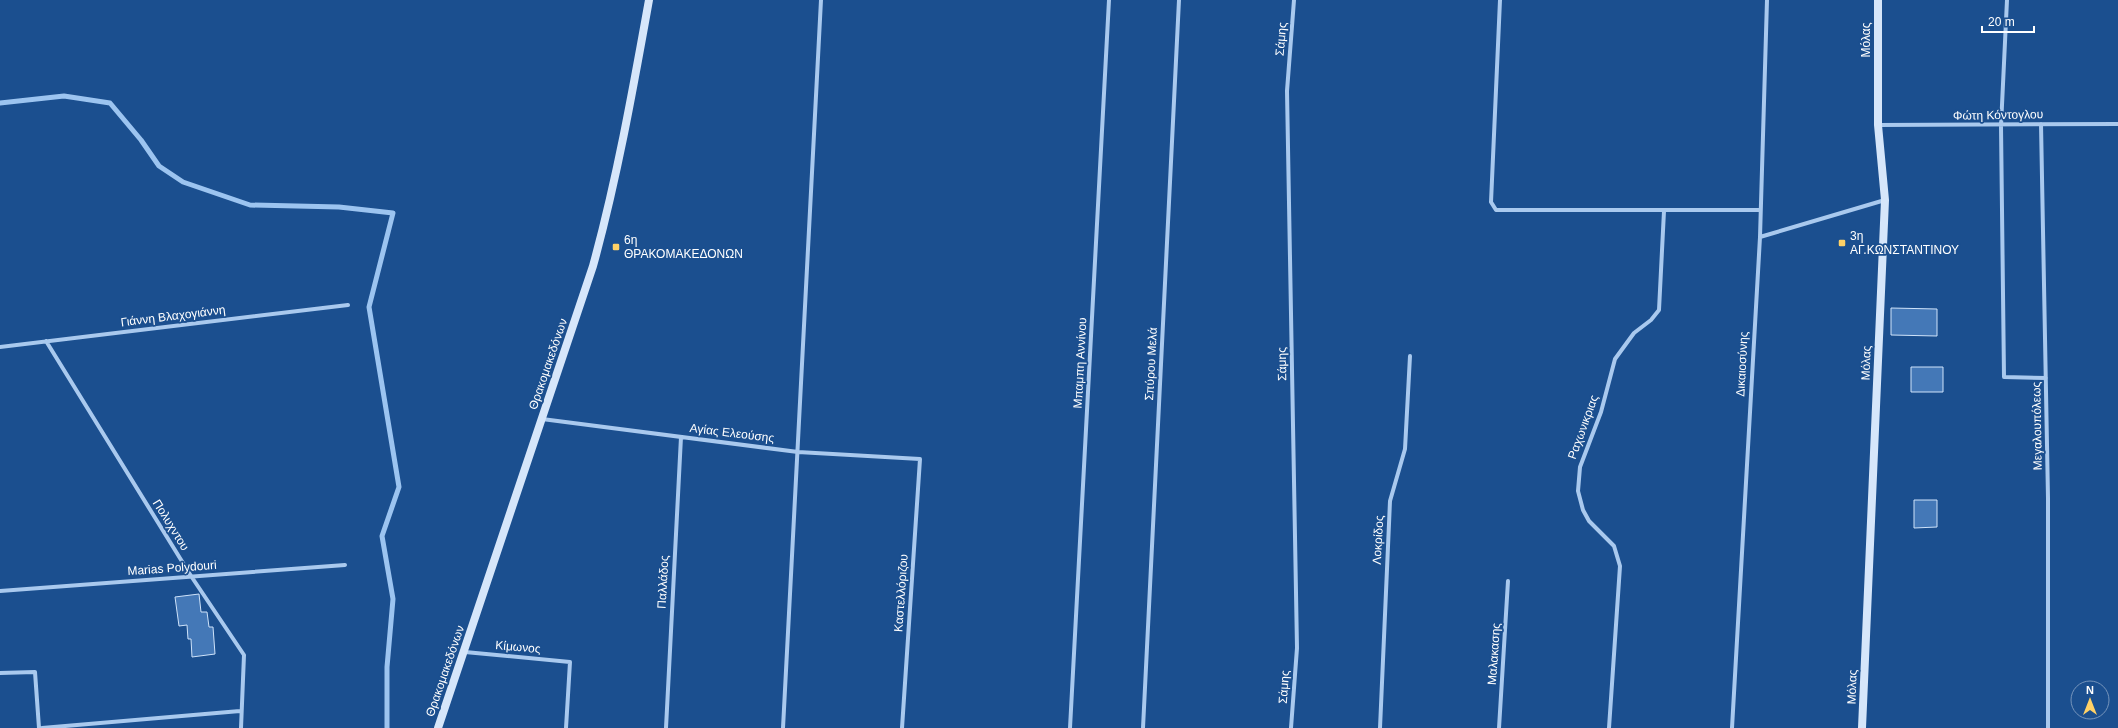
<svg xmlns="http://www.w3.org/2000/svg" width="2118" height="728" viewBox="0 0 2118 728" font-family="Helvetica,sans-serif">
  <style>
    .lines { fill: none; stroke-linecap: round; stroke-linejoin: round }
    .stream { stroke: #9cc4f0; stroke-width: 5 }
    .building { fill: #4478b7; stroke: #cfe3fa }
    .street { stroke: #a9c9ee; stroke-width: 4 }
    .secondary { stroke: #d6e6fa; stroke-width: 8 }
    .poi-dot { fill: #ffd166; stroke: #1b4f8f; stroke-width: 1.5 }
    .labels { text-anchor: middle; stroke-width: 3.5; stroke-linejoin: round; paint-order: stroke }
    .street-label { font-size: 12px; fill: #fff; stroke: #1b4f8f }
    .poi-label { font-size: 12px; fill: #fff; stroke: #1b4f8f; text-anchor: start }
  </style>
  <rect width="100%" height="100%" fill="#1b4f8f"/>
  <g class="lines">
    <path class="stream" d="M 0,103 L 64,96 L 110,103 L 141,140 L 159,166 L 183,182 L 250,205 L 339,207 L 393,213 L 369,307 L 399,487 L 382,536 L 393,599 L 387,667 L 387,728"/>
  </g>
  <path class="building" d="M 1891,308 L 1937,309 L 1937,336 L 1891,335 Z
    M 1911,367 L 1943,367 L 1943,392 L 1911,392 Z
    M 1914,500 L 1937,500 L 1937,527 L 1914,528 Z
    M 199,594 L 201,612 L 207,612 L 209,627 L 213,627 L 215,654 L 192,657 L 191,639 L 188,639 L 187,625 L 179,626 L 175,597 Z"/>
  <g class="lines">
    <path class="street" d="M 1500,0 L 1491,202 L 1496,210 L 1760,210
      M 2007,0 L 2001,126 L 2004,377 L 2046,378
      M 2041,124 L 2048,498 L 2048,728
      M 1878,125 L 2118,124
      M 1760,237 L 1885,200
      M 46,341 L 191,576 L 244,655 L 241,728
      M 0,347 L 348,305
      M 542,419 L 798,452 L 920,459 L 902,728
      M 0,591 L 345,565
      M 465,652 L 570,662 L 566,728
      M 0,673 L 35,672 L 39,728
      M 42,728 L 240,711
      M 666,728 L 681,437
      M 783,728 L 821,0
      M 1070,728 L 1109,0
      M 1143,728 L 1179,0
      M 1291,728 L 1297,648 L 1287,91 L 1294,0
      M 1380,728 L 1390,501 L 1405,449 L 1410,356
      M 1499,728 L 1508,581
      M 1609,728 L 1620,566 L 1614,546 L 1589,521 L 1583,510 L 1578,491 L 1580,467 L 1601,412 L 1615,359 L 1634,333 L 1651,320 L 1659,310 L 1664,211
      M 1732,728 L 1760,237 L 1767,0"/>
    <path class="secondary" d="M 438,728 L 593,266 C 617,179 633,89 649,0
      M 1862,728 L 1885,200 L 1878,125 L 1878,0"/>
  </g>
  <g class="poi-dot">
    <rect x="1838" y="239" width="8" height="8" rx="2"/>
    <rect x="612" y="243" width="8" height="8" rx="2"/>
  </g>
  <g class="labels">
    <g class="street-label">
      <text transform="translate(1281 39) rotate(-85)" y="4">Σάμης</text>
      <text transform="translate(1866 40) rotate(-90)" y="4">Μόλας</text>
      <text transform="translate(1998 115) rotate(-1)" y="4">Φώτη Κόντογλου</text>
      <text transform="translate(173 316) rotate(-7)" y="4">Γιάννη Βλαχογιάννη</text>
      <text transform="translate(1080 363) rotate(-87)" y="4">Μπαμπη Αννίνου</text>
      <text transform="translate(1866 363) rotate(-88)" y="4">Μόλας</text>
      <text transform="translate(548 364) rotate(-71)" y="4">Θρακομακεδόνων</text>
      <text transform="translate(1151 364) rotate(-87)" y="4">Σπύρου Μελά</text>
      <text transform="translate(1282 364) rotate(-91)" y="4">Σάμης</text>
      <text transform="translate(1742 364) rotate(-87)" y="4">Δικαιοσύνης</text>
      <text transform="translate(2037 426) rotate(-91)" y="4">Μεγαλουπόλεως</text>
      <text transform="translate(1583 427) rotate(-70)" y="4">Ραχωνικριας</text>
      <text transform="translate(732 433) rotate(7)" y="4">Αγίας Ελεούσης</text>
      <text transform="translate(171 525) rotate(58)" y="4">Πολυχντου</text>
      <text transform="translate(1378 540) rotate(-87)" y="4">Λοκρίδος</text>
      <text transform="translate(172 568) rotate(-4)" y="4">Marias Polydouri</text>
      <text transform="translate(663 582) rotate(-87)" y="4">Παλλάδος</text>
      <text transform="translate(901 593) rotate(-86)" y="4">Καστελλόριζου</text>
      <text transform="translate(518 647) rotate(5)" y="4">Κίμωνος</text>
      <text transform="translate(1494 654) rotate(-86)" y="4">Μαλακασης</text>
      <text transform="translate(445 671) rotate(-71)" y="4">Θρακομακεδόνων</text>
      <text transform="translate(1284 687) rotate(-86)" y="4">Σάμης</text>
      <text transform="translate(1852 687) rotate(-88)" y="4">Μόλας</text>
    </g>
    <g class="poi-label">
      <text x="1850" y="240">3η<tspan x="1850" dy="14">ΑΓ.ΚΩΝΣΤΑΝΤΙΝΟΥ</tspan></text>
      <text x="624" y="244">6η<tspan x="624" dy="14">ΘΡΑΚΟΜΑΚΕΔΟΝΩΝ</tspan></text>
    </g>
  </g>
  <g transform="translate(2090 700)"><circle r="19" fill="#1b4f8f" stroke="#7695bc"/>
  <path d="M0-3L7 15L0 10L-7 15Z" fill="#ffd166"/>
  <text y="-6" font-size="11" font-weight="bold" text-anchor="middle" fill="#ffffff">N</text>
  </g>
  <path d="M1982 26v6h52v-6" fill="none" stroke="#ffffff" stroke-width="2"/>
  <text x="1988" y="26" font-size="12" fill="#ffffff" stroke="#1b4f8f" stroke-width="3" paint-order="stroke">20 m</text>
</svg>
